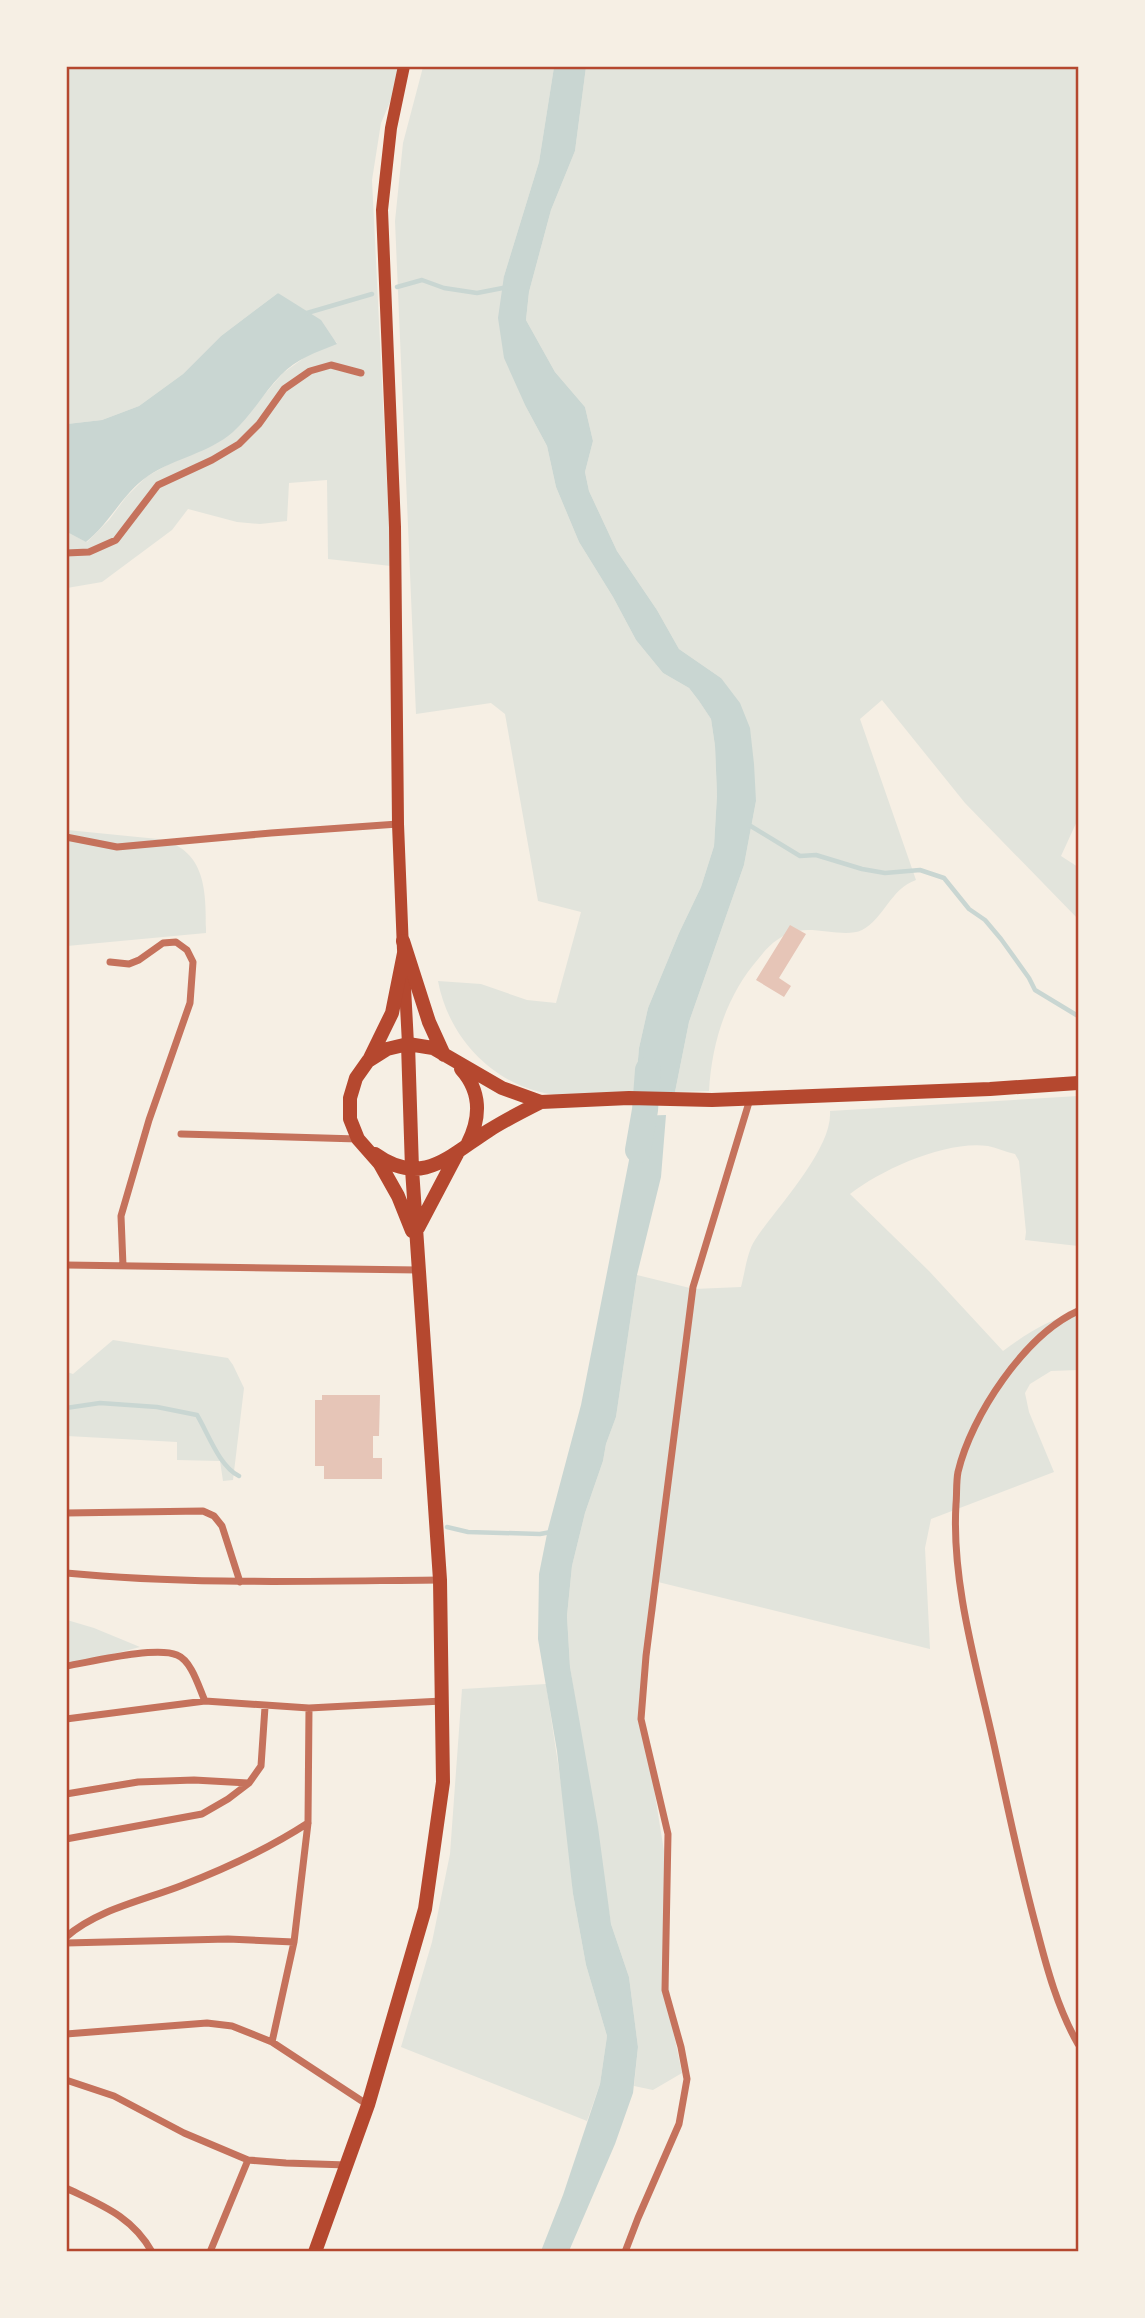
<svg xmlns="http://www.w3.org/2000/svg" width="1145" height="2318" viewBox="0 0 1145 2318" font-family="'Source Sans 3',sans-serif">
  <style>
    .green { fill: #e2e4dc }
    .water { fill: #c9d6d2 }
    .lines { fill: none; stroke-linecap: round; stroke-linejoin: round }
    .stream { stroke: #c9d6d2; stroke-width: 4.5 }
    .river { stroke: #c9d6d2; stroke-width: 26 }
    .building { fill: #e6c5b7 }
    .minor { stroke: #c5725c; stroke-width: 7 }
    .primary { stroke: #b5482f; stroke-width: 12 }
    .trunk { stroke: #b5482f; stroke-width: 14 }
    .neatline { fill: none; stroke: #b5482f; stroke-width: 2.5 }
  </style>
  <rect width="100%" height="100%" fill="#f6efe4"/>
  <path class="green" d="M 67,67 L 405,67 L 381,123 L 372,180 L 391,566 L 328,559 L 327,480 L 289,483 L 287,521 L 260,524 L 237,522 L 188,509 L 172,530 L 102,582 L 67,588 L 67,532 L 87,542 L 109,520 L 126,497 L 146,477 L 169,464 L 215,444 L 232,432 L 283,373 L 308,355 L 337,343 L 278,293 L 221,336 L 183,374 L 139,406 L 102,420 L 67,424 Z
    M 423,67 L 554,67 L 539,162 L 504,276 L 526,407 L 547,446 L 556,487 L 579,542 L 613,597 L 636,640 L 663,673 L 689,688 L 699,701 L 711,719 L 715,746 L 717,795 L 714,846 L 701,887 L 679,933 L 648,1008 L 639,1048 L 635,1093 C 614,1094 592,1097 570,1096 C 504,1095 450,1045 438,981 L 481,984 L 527,1000 L 556,1003 L 581,912 L 538,901 L 505,714 L 491,703 L 416,714 L 395,221 L 403,143 Z
    M 586,67 L 1078,67 L 1078,819 L 1061,856 L 1078,867 L 1078,919 L 965,803 L 882,700 L 860,719 L 916,880 C 890,889 884,919 862,930 C 846,938 817,927 798,931 C 781,934 769,945 759,958 C 726,996 712,1042 709,1091 L 675,1092 L 689,1022 L 744,865 L 756,801 L 721,678 L 679,649 L 657,610 L 617,551 L 589,491 L 585,472 L 593,441 L 585,407 L 555,372 L 526,320 L 529,292 L 551,210 L 575,151 Z
    M 67,830 L 158,839 C 207,849 206,892 206,933 L 67,946 Z
    M 1078,1096 L 1078,1246 L 1025,1240 L 1026,1232 L 1019,1161 L 1015,1154 C 1006,1152 997,1148 988,1146 C 947,1140 882,1169 850,1194 L 929,1271 L 1003,1351 C 1027,1333 1049,1320 1078,1311 L 1078,1370 L 1051,1371 L 1030,1384 L 1025,1393 L 1029,1412 L 1054,1472 L 931,1519 L 925,1548 L 930,1649 L 658,1582 L 656,1610 L 644,1656 L 640,1701 L 664,1851 L 665,1942 L 673,2030 L 682,2073 L 653,2090 L 634,2086 L 638,2047 L 629,1977 L 611,1924 L 570,1667 L 567,1616 L 572,1566 L 585,1513 L 603,1461 L 606,1444 L 616,1417 L 637,1275 L 694,1289 L 741,1287 C 745,1272 747,1252 755,1240 C 776,1208 833,1149 830,1111 Z
    M 113,1340 L 228,1358 L 233,1365 L 244,1388 L 233,1480 L 223,1481 L 220,1461 L 177,1460 L 177,1442 L 67,1436 L 67,1372 L 73,1374 Z
    M 67,1620 L 94,1628 L 140,1647 L 67,1666 Z
    M 546,1684 L 568,1830 L 573,1894 L 586,1965 L 607,2036 L 600,2084 L 587,2121 L 401,2047 L 432,1942 L 450,1854 L 462,1689 Z"/>
  <path class="water" d="M 554,67 L 586,67 L 575,151 L 551,210 L 529,292 L 526,320 L 555,372 L 585,407 L 593,441 L 585,472 L 589,491 L 617,551 L 657,610 L 679,649 L 721,678 L 740,703 L 750,728 L 754,764 L 756,801 L 744,865 L 689,1022 L 675,1092 L 635,1093 L 639,1048 L 648,1008 L 679,933 L 701,887 L 714,846 L 717,795 L 715,746 L 711,719 L 699,701 L 689,688 L 663,673 L 636,640 L 613,597 L 579,542 L 556,487 L 547,446 L 526,407 L 504,358 L 498,318 L 504,276 L 539,162 Z
    M 278,293 L 321,320 L 337,344 C 317,352 296,359 281,375 C 264,392 252,415 233,432 C 209,453 175,458 148,476 C 123,493 110,523 86,542 L 67,532 L 67,424 L 102,420 L 139,406 L 183,374 L 221,336 Z
    M 666,1115 L 661,1177 L 637,1275 L 616,1417 L 606,1444 L 603,1461 L 585,1513 L 572,1566 L 567,1616 L 570,1667 L 598,1827 L 611,1924 L 629,1977 L 638,2047 L 633,2093 L 615,2144 L 569,2251 L 541,2251 L 563,2195 L 600,2084 L 607,2036 L 586,1965 L 573,1894 L 557,1751 L 538,1639 L 539,1574 L 548,1529 L 581,1405 L 631,1150 L 634,1116 Z"/>
  <g class="lines">
    <path class="stream" d="M 397,287 L 422,280 L 444,288 L 477,293 L 508,287
      M 307,313 L 372,294
      M 749,825 L 800,856 L 816,855 L 862,869 L 885,873 L 920,870 L 944,878 L 969,909 L 985,920 L 1001,939 L 1029,978 L 1035,990 L 1078,1016
      M 66,1408 L 100,1403 L 157,1407 L 197,1415 C 208,1433 219,1466 239,1476
      M 447,1527 L 468,1532 L 540,1534 L 551,1532"/>
    <path class="river" d="M 638,1150 L 645,1110 L 648,1070"/>
  </g>
  <path class="building" d="M 790,925 L 806,934 L 779,978 L 791,986 L 784,997 L 756,980 Z
    M 322,1395 L 380,1395 L 379,1436 L 373,1436 L 373,1458 L 382,1458 L 382,1479 L 324,1479 L 324,1466 L 315,1466 L 315,1400 L 322,1400 Z"/>
  <g class="lines">
    <path class="minor" d="M 66,553 L 89,552 L 116,540 L 158,485 L 212,460 L 239,444 L 259,424 L 284,389 L 310,371 L 331,365 L 361,373
      M 66,837 L 117,847 L 271,833 L 398,824
      M 110,962 L 129,964 L 139,960 L 163,943 L 176,942 L 187,950 L 193,962 L 190,1003 L 149,1120 L 121,1216 L 123,1266
      M 181,1134 L 358,1139
      M 66,1265 L 418,1270
      M 1078,1311 C 1025,1335 971,1416 958,1472 C 956,1482 957,1494 956,1504 C 951,1586 979,1674 996,1754 C 1009,1813 1021,1872 1037,1930 C 1047,1969 1058,2009 1078,2044
      M 66,1513 L 203,1511 L 214,1516 L 222,1526 L 240,1582
      M 66,1573 C 191,1585 315,1581 440,1580
      M 66,1666 C 91,1662 155,1646 177,1655 C 192,1661 199,1688 205,1701
      M 66,1719 L 205,1701 L 309,1708 L 442,1701
      M 66,1794 L 138,1782 L 194,1780 L 248,1783
      M 66,1839 L 202,1814 L 228,1799 L 249,1783 L 261,1766 L 265,1707
      M 66,1937 C 98,1909 145,1900 183,1885 C 227,1868 268,1849 308,1823
      M 66,1943 L 228,1939 L 294,1942
      M 66,2034 L 207,2023 L 232,2026 L 272,2042 L 368,2105
      M 272,2042 L 294,1942 L 308,1823 L 309,1708
      M 66,2080 L 114,2096 L 184,2133 L 248,2160 L 286,2163 L 347,2165
      M 66,2188 C 101,2205 132,2216 152,2252
      M 210,2252 L 248,2160
      M 625,2252 L 638,2218 L 679,2124 L 687,2079 L 681,2047 L 665,1990 L 668,1834 L 641,1719 L 646,1656 L 693,1287 L 750,1099"/>
    <path class="primary" d="M 403,950 L 398,824 L 395,527 L 382,210 L 391,128 L 404,66
      M 404,968 L 408,1044"/>
    <path class="trunk" d="M 403,941 L 429,1022 L 444,1055
      M 370,1058 L 392,1013 L 404,953
      M 461,1069 C 481,1091 481,1117 468,1143
      M 375,1154 C 422,1188 449,1156 488,1131 C 505,1120 523,1111 541,1102
      M 418,1228 L 457,1154
      M 412,1231 L 398,1196 L 380,1164 L 358,1139 L 350,1119 L 350,1098 L 356,1078 L 368,1061 L 387,1049 L 408,1044 L 433,1048 L 502,1088 L 541,1102 L 629,1098 L 712,1100 L 990,1089 L 1078,1083
      M 315,2252 L 368,2105 L 425,1909 L 443,1782 L 440,1580 L 412,1169 L 408,1044"/>
  </g>
  <rect width="1145" height="2318" fill="none" stroke="#f6efe4" stroke-width="136"/>
  <rect x="68" y="68" width="1009" height="2182" class="neatline"/>
</svg>
